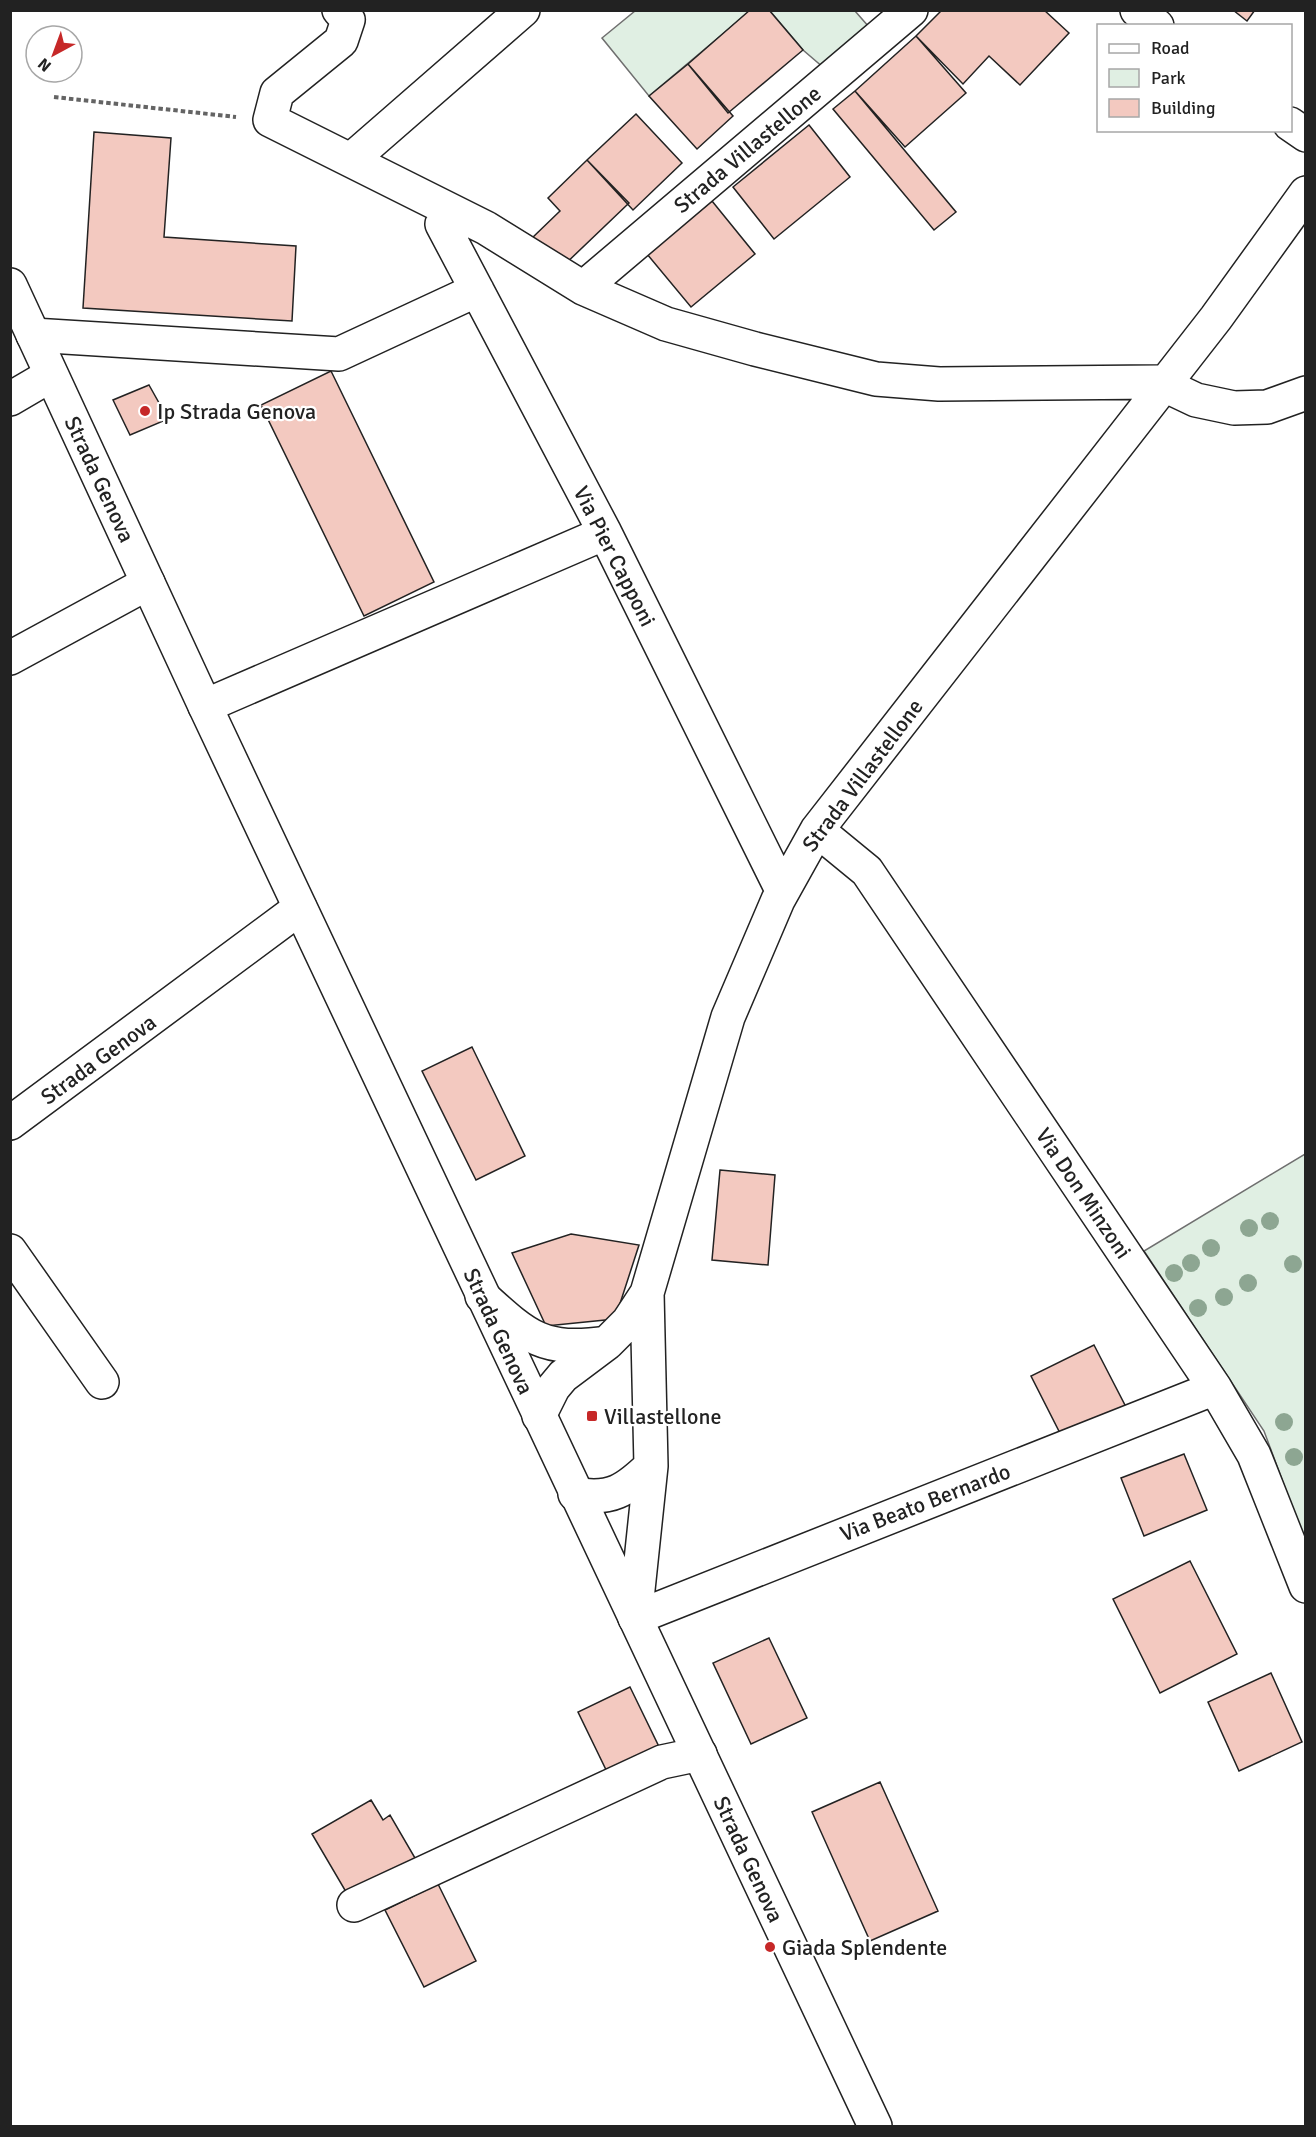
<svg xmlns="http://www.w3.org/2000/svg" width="1316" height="2137" viewBox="0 0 1316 2137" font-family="Signika,sans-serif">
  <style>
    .green { fill: #e0efe3; stroke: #6f6f6f; stroke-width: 1.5 }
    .building { fill: #f3c9c0; stroke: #222; stroke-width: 1.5 }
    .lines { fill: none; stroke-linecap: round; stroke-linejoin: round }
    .minor-casing { stroke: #222; stroke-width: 36 }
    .major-casing { stroke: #222; stroke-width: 36 }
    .path { stroke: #646464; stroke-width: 4; stroke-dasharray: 4.5 3; stroke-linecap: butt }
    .minor { stroke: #fff; stroke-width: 33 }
    .major { stroke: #fff; stroke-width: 33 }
    .tree { fill: #8da692 }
    .poi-dot { fill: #c62828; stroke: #fff; stroke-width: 2 }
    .labels { text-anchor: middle; stroke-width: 4.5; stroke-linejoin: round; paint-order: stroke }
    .street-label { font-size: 22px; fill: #222; stroke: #fff }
    .poi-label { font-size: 22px; fill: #222; stroke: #fff; text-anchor: start }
  </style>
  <rect width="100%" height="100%" fill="#fff"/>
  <path class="green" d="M 635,11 L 750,11 L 649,96 L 602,38 Z
    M 770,11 L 855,11 L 869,27 L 824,68 L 803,50 Z
    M 1305,1154 L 1305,1542 L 1264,1431 L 1144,1251 Z"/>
  <path class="building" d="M 750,10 L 769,10 L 803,50 L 728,113 L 688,64 Z
    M 942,10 L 1044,10 L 1069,33 L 1020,85 L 989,56 L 963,84 L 916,36 Z
    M 1233,10 L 1255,10 L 1247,21 Z
    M 916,36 L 966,93 L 905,147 L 855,91 Z
    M 688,64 L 733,116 L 697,149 L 649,96 Z
    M 855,91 L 956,212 L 934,230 L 833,109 Z
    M 636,114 L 682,163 L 633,210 L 587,160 Z
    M 809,125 L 850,177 L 774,239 L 733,187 Z
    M 94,132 L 171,138 L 164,237 L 296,246 L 292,321 L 83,308 Z
    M 587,160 L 629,203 L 560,269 L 531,239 L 560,211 L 548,198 Z
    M 712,201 L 755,254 L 691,307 L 647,254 Z
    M 331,371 L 434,582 L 364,616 L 261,405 Z
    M 149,385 L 168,419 L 130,435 L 113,400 Z
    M 472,1047 L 525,1156 L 476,1180 L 422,1071 Z
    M 720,1170 L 775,1175 L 768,1265 L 712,1260 Z
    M 571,1234 L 639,1245 L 615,1319 L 546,1326 L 512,1253 Z
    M 1094,1345 L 1127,1409 L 1064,1441 L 1031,1376 Z
    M 1184,1454 L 1207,1510 L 1144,1536 L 1121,1478 Z
    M 1190,1561 L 1237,1654 L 1160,1693 L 1113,1599 Z
    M 769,1638 L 807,1718 L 751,1744 L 713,1663 Z
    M 1271,1673 L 1302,1742 L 1239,1771 L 1208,1702 Z
    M 630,1687 L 663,1755 L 611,1780 L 578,1712 Z
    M 880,1782 L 938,1911 L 870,1941 L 812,1812 Z
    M 371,1800 L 383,1820 L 390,1815 L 415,1858 L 349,1897 L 312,1834 Z
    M 438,1884 L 476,1961 L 424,1987 L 385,1910 Z"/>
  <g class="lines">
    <g class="minor-casing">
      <path id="minor" d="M 339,10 L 348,20 L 341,41 L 277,93 L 270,120 L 486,228 L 583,288 L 666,324 L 755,349 L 876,379 L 939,384 L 1158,382 L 1196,400 L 1234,408 L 1267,407 L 1306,393
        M 1137,10 L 1157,26
        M 1290,124 L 1306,135
        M 352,159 L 523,10
        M 442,224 L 605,533 L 782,890
        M 583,288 L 911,10
        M 33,335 L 339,354 L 477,290
        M 10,399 L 51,375
        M 10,658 L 148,583
        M 205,706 L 605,533
        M 817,830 L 867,871 L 1215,1388 L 1254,1455 L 1306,1586
        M 10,1123 L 300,908
        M 10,1251 L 102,1382
        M 647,1293 L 651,1466 L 635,1618 L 1215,1388
        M 482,1296 C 528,1338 543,1352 607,1343
        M 539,1416 L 553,1388 L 563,1376 L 607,1343 L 628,1322 L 647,1293 L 728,1017 L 778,900 L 817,830 L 1216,318 L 1306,193
        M 575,1494 C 611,1501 626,1490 651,1466
        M 354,1905 L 662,1762 L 700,1754"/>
    </g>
    <g class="major-casing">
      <path id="major" d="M 10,285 L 205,706 L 875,2126"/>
    </g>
    <path class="path" d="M 54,97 L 236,117"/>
    <use href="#minor" class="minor"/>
    <use href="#major" class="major"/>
  </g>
  <g class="tree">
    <circle cx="1270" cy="1221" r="9"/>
    <circle cx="1249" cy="1228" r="9"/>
    <circle cx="1211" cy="1248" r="9"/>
    <circle cx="1191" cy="1263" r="9"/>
    <circle cx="1293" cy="1264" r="9"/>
    <circle cx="1174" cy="1273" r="9"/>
    <circle cx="1248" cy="1283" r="9"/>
    <circle cx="1224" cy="1297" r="9"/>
    <circle cx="1198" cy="1308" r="9"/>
    <circle cx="1284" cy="1422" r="9"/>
    <circle cx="1294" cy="1457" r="9"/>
  </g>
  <g class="poi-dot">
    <circle cx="145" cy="411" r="6"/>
    <rect x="586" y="1410" width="12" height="12" rx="3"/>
    <circle cx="770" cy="1947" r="6"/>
  </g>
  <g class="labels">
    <g class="street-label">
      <text transform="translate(747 149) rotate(-40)" y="8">Strada Villastellone</text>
      <text transform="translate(100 479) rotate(65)" y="8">Strada Genova</text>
      <text transform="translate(615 556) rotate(63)" y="8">Via Pier Capponi</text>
      <text transform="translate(862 775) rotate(-53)" y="8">Strada Villastellone</text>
      <text transform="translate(98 1059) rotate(-36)" y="8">Strada Genova</text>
      <text transform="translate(1084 1193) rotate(56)" y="8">Via Don Minzoni</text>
      <text transform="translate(499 1331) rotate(65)" y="8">Strada Genova</text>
      <text transform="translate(925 1502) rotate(-21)" y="8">Via Beato Bernardo</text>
      <text transform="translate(749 1859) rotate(65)" y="8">Strada Genova</text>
    </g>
    <g class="poi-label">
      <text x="157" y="419">Ip Strada Genova</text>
      <text x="604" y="1424">Villastellone</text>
      <text x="782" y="1955">Giada Splendente</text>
    </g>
  </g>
  <rect width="1316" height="2137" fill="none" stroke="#222222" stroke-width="24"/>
  <rect x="1097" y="24" width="195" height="108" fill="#ffffff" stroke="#a7a7a7" stroke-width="1.5"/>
  <rect x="1109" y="44" width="30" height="9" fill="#ffffff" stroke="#a7a7a7" stroke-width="1.5"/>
  <text x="1151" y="54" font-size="18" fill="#222222">Road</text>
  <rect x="1109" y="69" width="30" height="18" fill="#e0efe3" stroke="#a7a7a7" stroke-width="1.5"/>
  <text x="1151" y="84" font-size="18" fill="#222222">Park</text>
  <rect x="1109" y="99" width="30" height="18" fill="#f3c9c0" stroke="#a7a7a7" stroke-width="1.5"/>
  <text x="1151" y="114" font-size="18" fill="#222222">Building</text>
  <g transform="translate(54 54) rotate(221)"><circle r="28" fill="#ffffff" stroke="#a7a7a7" stroke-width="1.5"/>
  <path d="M0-4.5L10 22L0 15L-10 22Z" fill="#c62828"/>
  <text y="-9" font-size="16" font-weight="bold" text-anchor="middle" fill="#222222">N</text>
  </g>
</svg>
